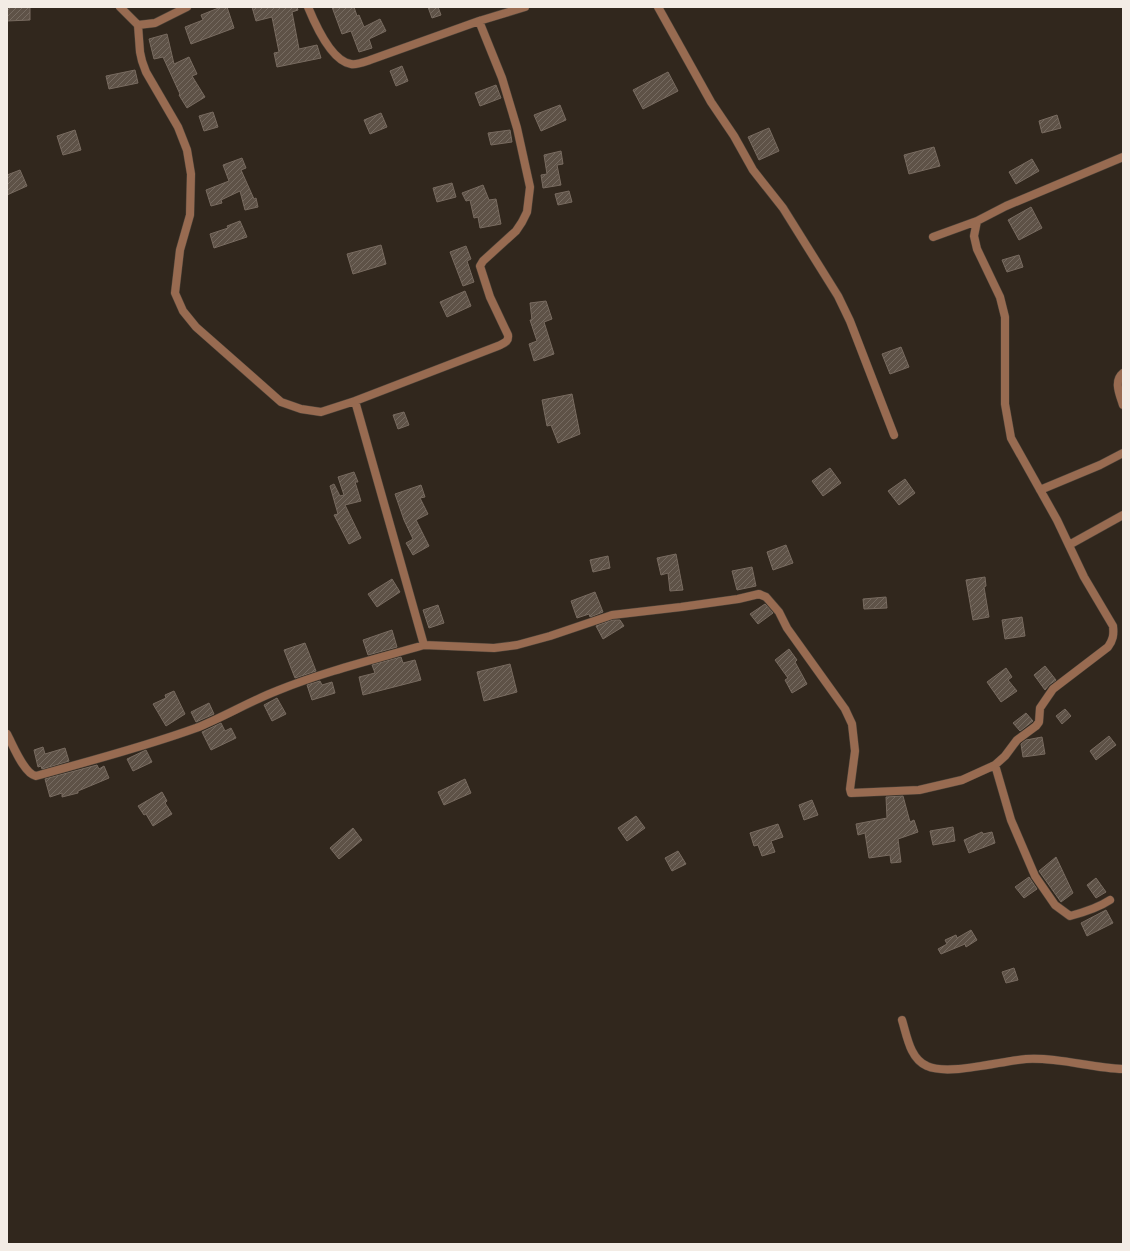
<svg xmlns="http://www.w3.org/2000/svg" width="1130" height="1251" viewBox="0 0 1130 1251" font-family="Roboto,sans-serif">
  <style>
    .building { fill: url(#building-hatch); stroke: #786b60 }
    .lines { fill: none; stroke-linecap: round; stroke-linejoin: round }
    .minor-casing { stroke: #4c4339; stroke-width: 9 }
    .minor { stroke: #986b51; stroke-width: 8 }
  </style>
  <defs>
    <pattern id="building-hatch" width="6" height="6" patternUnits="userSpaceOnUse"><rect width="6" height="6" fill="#5e5247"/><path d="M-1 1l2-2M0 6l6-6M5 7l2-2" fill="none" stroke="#766b61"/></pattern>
  </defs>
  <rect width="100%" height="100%" fill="#31271d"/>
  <path class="building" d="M 7,7 L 30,7 L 30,20 L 7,21 Z
    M 221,7 L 227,7 L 234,28 L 191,44 L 185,27 L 203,20 L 201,15 Z
    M 252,7 L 297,7 L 298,10 L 292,12 L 299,49 L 317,45 L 321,58 L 277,67 L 274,53 L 279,52 L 272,17 L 256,21 Z
    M 332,7 L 354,7 L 357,16 L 359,15 L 364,27 L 380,19 L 386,31 L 369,39 L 372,48 L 359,52 L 351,31 L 342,34 Z
    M 428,7 L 438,7 L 441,15 L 432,18 Z
    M 167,34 L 174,64 L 189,57 L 197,74 L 192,76 L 205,97 L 187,108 L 179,95 L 180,94 L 163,57 L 154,59 L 149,39 Z
    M 402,66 L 408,81 L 396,86 L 390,71 Z
    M 135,70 L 138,83 L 109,89 L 106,76 Z
    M 668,72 L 678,91 L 643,109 L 633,90 Z
    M 496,85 L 501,98 L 480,106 L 475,93 Z
    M 560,105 L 566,120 L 541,131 L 534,115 Z
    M 213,112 L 218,127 L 204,131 L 199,116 Z
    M 381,113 L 387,127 L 370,134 L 364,120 Z
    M 1057,115 L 1061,128 L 1042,133 L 1039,121 Z
    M 769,128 L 779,151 L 759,160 L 748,137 Z
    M 75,130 L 81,150 L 63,155 L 57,136 Z
    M 510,130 L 512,142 L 491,145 L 488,133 Z
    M 934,147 L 940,166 L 909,174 L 904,155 Z
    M 561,151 L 563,164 L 557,165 L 561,185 L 543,188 L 541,175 L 547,174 L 544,155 Z
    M 242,158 L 246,168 L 241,170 L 254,199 L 256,198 L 258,207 L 245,210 L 240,191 L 221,200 L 222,203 L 211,206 L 206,190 L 229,181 L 223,165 Z
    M 1032,159 L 1039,171 L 1016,184 L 1009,172 Z
    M 20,170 L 27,186 L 7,195 L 7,175 Z
    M 452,183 L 456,197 L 437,202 L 433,188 Z
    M 483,185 L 489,200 L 496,199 L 501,224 L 480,228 L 478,217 L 474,218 L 470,200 L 466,201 L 462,193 Z
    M 569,191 L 572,202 L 558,205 L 555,194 Z
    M 1031,207 L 1042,228 L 1019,240 L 1008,220 Z
    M 240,221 L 247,237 L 214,248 L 210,234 L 228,228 L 227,226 Z
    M 381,245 L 386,264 L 353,274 L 347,254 Z
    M 466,246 L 471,259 L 467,261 L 474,282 L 463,286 L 450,252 Z
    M 1019,255 L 1023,267 L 1007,272 L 1002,260 Z
    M 465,291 L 471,306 L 447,317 L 440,302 Z
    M 546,301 L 552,319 L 544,322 L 554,354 L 534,361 L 529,344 L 537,341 L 530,320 L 532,320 L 530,303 Z
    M 901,347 L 909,367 L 890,374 L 882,354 Z
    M 572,394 L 580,434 L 558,443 L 551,425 L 547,426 L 542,400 Z
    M 404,412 L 409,425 L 398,429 L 393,415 Z
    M 830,468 L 841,483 L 823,496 L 812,481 Z
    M 354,472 L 358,482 L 355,482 L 361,501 L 345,505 L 361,538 L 349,544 L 334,515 L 338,514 L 330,486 L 334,484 L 340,496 L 344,495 L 338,477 Z
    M 905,479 L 915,493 L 899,505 L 888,491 Z
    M 421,485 L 425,497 L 420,498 L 428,514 L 416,520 L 429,546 L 413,555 L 406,543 L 413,539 L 404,520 L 395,494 Z
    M 786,545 L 793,563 L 773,570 L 767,552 Z
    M 676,554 L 683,590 L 670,591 L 668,573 L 661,575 L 657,558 Z
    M 608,556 L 610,568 L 593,572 L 590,560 Z
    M 752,567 L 756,586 L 737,590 L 732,571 Z
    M 985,577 L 986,586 L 984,587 L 989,617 L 973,620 L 966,580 Z
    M 392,579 L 400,592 L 377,607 L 368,594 Z
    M 595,592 L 603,612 L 590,617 L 589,614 L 577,618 L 571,601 Z
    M 886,597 L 887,608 L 864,609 L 863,599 Z
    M 765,604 L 773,613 L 758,624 L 750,614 Z
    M 438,605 L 444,623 L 429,628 L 423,610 Z
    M 1022,617 L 1025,636 L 1005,639 L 1002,620 Z
    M 613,620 L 620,620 L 624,626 L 603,639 L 596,626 Z
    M 392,630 L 397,647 L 368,655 L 363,640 Z
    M 305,643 L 316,671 L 295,678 L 284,650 Z
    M 789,649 L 797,660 L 795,662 L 807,684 L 792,693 L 785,680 L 788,678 L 775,660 Z
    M 401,657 L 403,663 L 415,660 L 421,680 L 363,695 L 359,677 L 375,673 L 372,665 Z
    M 510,664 L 517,692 L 484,701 L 477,672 Z
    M 1045,666 L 1056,680 L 1049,685 L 1045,690 L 1034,675 Z
    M 1006,668 L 1012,677 L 1008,680 L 1017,691 L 1001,702 L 987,682 Z
    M 320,681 L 322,685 L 332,682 L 335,693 L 312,700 L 307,685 Z
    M 174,691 L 185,714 L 166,726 L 153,704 L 166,698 L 165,695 Z
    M 277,698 L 286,714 L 272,721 L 264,705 Z
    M 209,703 L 214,714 L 196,722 L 191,712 Z
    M 1065,709 L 1071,716 L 1062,724 L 1056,716 Z
    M 1026,713 L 1033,721 L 1020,731 L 1013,723 Z
    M 221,723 L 225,731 L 231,728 L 236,738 L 211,750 L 202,732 Z
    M 1109,736 L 1116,745 L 1096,760 L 1090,751 Z
    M 1042,737 L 1045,754 L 1023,757 L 1021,744 L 1026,740 Z
    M 43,747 L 45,754 L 65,748 L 69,761 L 42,769 L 41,766 L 38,767 L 34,750 Z
    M 146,750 L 152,762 L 133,771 L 127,759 Z
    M 97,765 L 99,769 L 104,766 L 109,778 L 78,791 L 78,793 L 62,797 L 62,793 L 50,797 L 45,779 Z
    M 465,779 L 471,793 L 444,805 L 438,792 Z
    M 162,792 L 167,801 L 165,803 L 172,814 L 153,826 L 146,814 L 144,815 L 138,806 Z
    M 903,796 L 910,822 L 914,820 L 918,832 L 898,839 L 901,862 L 891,863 L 890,855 L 869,858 L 865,833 L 858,835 L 856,824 L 887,818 L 886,797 Z
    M 812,800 L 818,815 L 804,820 L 799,805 Z
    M 636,816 L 645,828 L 627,841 L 618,828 Z
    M 778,824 L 783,837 L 771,841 L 775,852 L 762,856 L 758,845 L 754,846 L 750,833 Z
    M 953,827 L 955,841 L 933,845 L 930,831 Z
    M 353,828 L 362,840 L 339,859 L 330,848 Z
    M 982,832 L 983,834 L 992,832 L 995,843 L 969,853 L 964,840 Z
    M 678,851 L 686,864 L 672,871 L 665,858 Z
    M 1056,857 L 1073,893 L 1061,902 L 1039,871 Z
    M 1029,877 L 1037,889 L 1024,898 L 1015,887 Z
    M 1096,878 L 1106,892 L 1096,898 L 1087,885 Z
    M 1106,910 L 1113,923 L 1087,936 L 1081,923 Z
    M 971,930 L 977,940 L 966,947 L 965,944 L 941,954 L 938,949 L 947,944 L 945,940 L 956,935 L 957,938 Z
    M 1014,968 L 1018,980 L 1006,983 L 1002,972 Z"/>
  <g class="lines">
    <g class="minor-casing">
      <path id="minor" d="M 120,7 L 138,25 L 155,23 L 187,7
        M 308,7 C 315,24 331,61 351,64 C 357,65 364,62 370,60 L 479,21 L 525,7
        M 658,7 L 711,102 L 734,136 L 753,170 L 783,208 L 838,296 L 850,321 L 894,435
        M 933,237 L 977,221
        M 1123,373 C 1113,381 1120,395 1123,405
        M 355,401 L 498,346 C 504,343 509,342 508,335 L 490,297 L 480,266 L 483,261 L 516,231 L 522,222 L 527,212 L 530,187 L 517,128 L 502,78 L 479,21
        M 1040,490 L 1100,465 L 1123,453
        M 1069,545 L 1123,515
        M 424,645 L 494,648 L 517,645 L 550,636 L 612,615 L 681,607 L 738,599 L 759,594 L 766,597 L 779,612 L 787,628 L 845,709 L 852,724 L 855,751 L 850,789 L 851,793 L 919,790 L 962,780 L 995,765 L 1005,756 L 1017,740 L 1036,726 L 1039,722 L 1040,708 L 1053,689 L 1108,647 C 1113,640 1114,635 1113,626 L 1084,577 L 1057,520 L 1011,438 L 1005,404 L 1005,317 L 1000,297 L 977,249 L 974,236 L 977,221 L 1006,206 L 1123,157
        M 7,734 C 13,745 24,774 36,776 C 89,761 144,747 196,728 C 224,717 250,701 279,690 C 326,671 376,659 424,645 L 355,401 L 321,412 L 301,409 L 281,402 L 196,327 L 183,311 L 175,293 L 180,250 L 190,215 L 191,174 L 187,150 L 178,127 L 146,72 L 142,61 L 140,52 L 138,25
        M 995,765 L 1011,820 L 1035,876 L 1055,905 L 1070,916 C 1085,912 1098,908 1110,900
        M 902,1020 C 907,1036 910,1059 927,1066 C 948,1076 1001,1061 1026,1059 C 1059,1057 1091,1068 1123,1069"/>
    </g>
    <use href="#minor" class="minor"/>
  </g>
  <rect width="1130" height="1251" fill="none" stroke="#f3ece5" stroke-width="16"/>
</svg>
